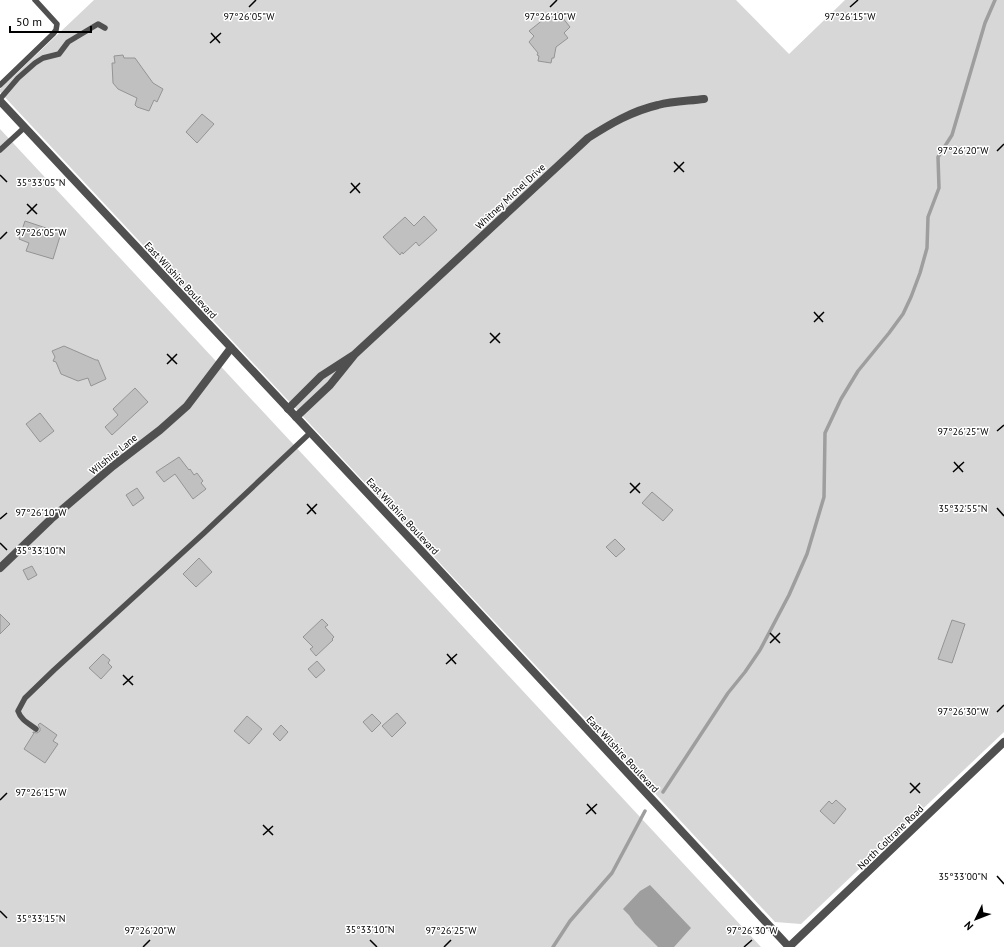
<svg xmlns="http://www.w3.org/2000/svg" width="1004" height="947" viewBox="0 0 1004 947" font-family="'PT Sans',sans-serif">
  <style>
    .green { fill: #d7d7d7 }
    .water { fill: #9e9e9e }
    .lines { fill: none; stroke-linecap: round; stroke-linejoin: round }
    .stream { stroke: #9e9e9e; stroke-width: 3.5 }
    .building { fill: #c0c0c0; stroke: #949494 }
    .service { stroke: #505050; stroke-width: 5.5 }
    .minor { stroke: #505050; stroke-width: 8 }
    .tertiary { stroke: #505050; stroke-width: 8 }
    .ticks { fill: none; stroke: #000; stroke-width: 1.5 }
    .labels { text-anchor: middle; stroke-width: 3; stroke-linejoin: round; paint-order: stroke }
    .street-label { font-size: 10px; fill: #000; stroke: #fff }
    .ticks-label { font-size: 10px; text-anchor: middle; fill: #000; stroke: #fff; stroke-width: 3; stroke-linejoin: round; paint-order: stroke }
  </style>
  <rect width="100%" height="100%" fill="#fff"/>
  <path class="green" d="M 94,0 L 736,0 L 789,54 L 845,0 L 1004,0 L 1004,732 L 801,924 L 775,922 L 0,92 L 0,89 Z
    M 0,129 L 761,947 L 0,947 Z"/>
  <path class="water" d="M 650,885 L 691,928 L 674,947 L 658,947 L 635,924 L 629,915 L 623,909 L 640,891 Z"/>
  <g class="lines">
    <path class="stream" d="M 663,792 L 728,693 L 745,672 L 760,650 L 789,595 L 807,554 L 824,497 L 825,433 L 841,399 L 858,371 L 889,333 L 903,314 L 911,297 L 920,273 L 927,248 L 928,217 L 939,188 L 938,157 L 952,135 L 985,23 L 995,0
      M 553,947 L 570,921 L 612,873 L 645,811"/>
  </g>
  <path class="building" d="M 558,12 L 570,27 L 564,33 L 568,38 L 556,47 L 554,58 L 552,58 L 551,63 L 538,61 L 539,56 L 537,55 L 538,53 L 529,42 L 534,36 L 529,31 L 549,15 L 552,17 Z
    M 123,55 L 124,58 L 135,58 L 153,83 L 163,89 L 157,102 L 154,100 L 149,111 L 137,107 L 135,105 L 137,98 L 118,89 L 113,83 L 112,63 L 115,63 L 114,56 Z
    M 202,114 L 214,124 L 197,143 L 186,132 Z
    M 424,216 L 437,230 L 419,246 L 416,242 L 403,254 L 402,252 L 400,255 L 383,237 L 405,217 L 414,226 Z
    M 25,221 L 61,233 L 53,259 L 26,251 L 29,243 L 19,239 Z
    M 64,346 L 96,360 L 98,360 L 106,379 L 91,386 L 88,378 L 78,381 L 61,374 L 56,362 L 53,361 L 55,357 L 52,351 Z
    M 135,388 L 148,402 L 112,435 L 105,427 L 118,415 L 113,409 Z
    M 40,413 L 54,431 L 40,442 L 26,424 Z
    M 179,457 L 189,470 L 190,469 L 194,475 L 197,473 L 203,481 L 201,483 L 206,489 L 193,499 L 175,474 L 164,482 L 156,472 Z
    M 137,488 L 144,498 L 133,506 L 126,495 Z
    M 652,492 L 673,510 L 663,521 L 642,503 Z
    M 615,539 L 625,549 L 616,557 L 606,547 Z
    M 199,558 L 212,572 L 196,587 L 183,574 Z
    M 32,566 L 37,575 L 28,580 L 23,570 Z
    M 0,614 L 10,624 L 0,634 Z
    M 322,619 L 328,625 L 325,627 L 334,637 L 332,639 L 333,640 L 316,656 L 310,649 L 313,647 L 303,637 Z
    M 952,620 L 965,624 L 952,663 L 938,659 Z
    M 103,654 L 110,660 L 108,663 L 112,667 L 101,679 L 89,668 Z
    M 317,661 L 325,670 L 316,678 L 308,669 Z
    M 397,713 L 406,723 L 392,737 L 382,726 Z
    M 372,714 L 381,723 L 372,732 L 363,722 Z
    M 247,716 L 262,729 L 249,744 L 234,731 Z
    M 40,723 L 57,735 L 53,741 L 58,744 L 45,763 L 24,749 L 34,733 L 33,733 L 33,732 L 37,733 L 40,731 L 40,728 L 38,725 Z
    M 281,725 L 288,732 L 280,741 L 273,734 Z
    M 836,800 L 846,809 L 834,824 L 820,811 L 829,801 L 832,804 Z"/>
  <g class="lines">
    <path class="service" d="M 0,85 L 53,34 L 56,30 L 57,24 L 35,0
      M 0,99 L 18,78 L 35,63 L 43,58 L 59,54 L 68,42 L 98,24 L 105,28
      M 0,150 L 25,127
      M 36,729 C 28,723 21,720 18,711 L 25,698 L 54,670 L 204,533 L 310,433"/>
    <path class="minor" d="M 355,354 L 588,138 C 610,124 632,111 658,105 C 673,101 689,101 704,99
      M 288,409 L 321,376 L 355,354 L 330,385 L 296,417
      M 0,568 L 51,519 L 113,466 L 160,430 L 187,406 L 231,348"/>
    <path class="tertiary" d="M 0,101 L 416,545 L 789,947
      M 789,947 L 1004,742"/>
  </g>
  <path class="ticks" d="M 249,7 L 256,0M 550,7 L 557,0M 850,7 L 858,0M 211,33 L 220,43M 210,43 L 221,33M 997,151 L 1004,144M 674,162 L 684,172M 674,172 L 684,162M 0,175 L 7,182M 351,183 L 360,193M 350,193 L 360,183M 27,204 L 37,214M 27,214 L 37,204M 0,239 L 7,232M 814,312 L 823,322M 814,322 L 824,312M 490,333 L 500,343M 490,343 L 500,333M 167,354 L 177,364M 167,364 L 177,354M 997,431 L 1004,425M 954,462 L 963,472M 953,472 L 964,462M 630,483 L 640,493M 630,493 L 640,483M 307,504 L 316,514M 997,508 L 1004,516M 307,514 L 317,504M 0,519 L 7,513M 0,543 L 7,550M 770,633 L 780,643M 770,643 L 780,633M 447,654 L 456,664M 446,664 L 457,654M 123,675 L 133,685M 123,685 L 133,676M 997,712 L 1004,705M 910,783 L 920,793M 910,793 L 920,783M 0,800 L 7,793M 587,804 L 596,814M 586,814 L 597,804M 263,825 L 273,835M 263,835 L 273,826M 997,876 L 1004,884M 0,911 L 7,918M 370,940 L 377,947M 143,947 L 150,940M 444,947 L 451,940M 744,947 L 752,940"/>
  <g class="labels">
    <g class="street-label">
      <text transform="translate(510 196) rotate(-43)" y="4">Whitney Michel Drive</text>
      <text transform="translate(181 280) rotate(47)" y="4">East Wilshire Boulevard</text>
      <text transform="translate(113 454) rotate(-39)" y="4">Wilshire Lane</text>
      <text transform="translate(403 516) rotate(47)" y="4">East Wilshire Boulevard</text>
      <text transform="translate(623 754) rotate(47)" y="4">East Wilshire Boulevard</text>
      <text transform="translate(890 837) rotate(-44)" y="4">North Coltrane Road</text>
    </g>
  </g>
  <g class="ticks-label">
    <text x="249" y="20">97°26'05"W</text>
    <text x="550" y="20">97°26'10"W</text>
    <text x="850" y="20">97°26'15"W</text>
    <text x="963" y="154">97°26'20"W</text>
    <text x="41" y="186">35°33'05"N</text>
    <text x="41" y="236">97°26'05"W</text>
    <text x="963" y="435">97°26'25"W</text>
    <text x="963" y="512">35°32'55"N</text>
    <text x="41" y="516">97°26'10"W</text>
    <text x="41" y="554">35°33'10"N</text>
    <text x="963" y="715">97°26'30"W</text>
    <text x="41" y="796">97°26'15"W</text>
    <text x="963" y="880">35°33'00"N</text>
    <text x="41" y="922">35°33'15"N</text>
    <text x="370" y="933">35°33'10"N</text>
    <text x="150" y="934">97°26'20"W</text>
    <text x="451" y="934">97°26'25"W</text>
    <text x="752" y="934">97°26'30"W</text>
  </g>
  <g transform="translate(976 919) rotate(227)" stroke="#ffffff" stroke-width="3" paint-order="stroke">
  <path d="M0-3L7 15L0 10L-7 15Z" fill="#000000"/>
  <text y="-6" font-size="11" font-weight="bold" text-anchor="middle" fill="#000000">N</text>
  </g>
  <path d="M10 26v6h81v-6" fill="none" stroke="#000000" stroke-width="2"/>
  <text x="16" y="26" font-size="12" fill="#000000" stroke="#ffffff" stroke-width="3" paint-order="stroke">50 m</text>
</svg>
